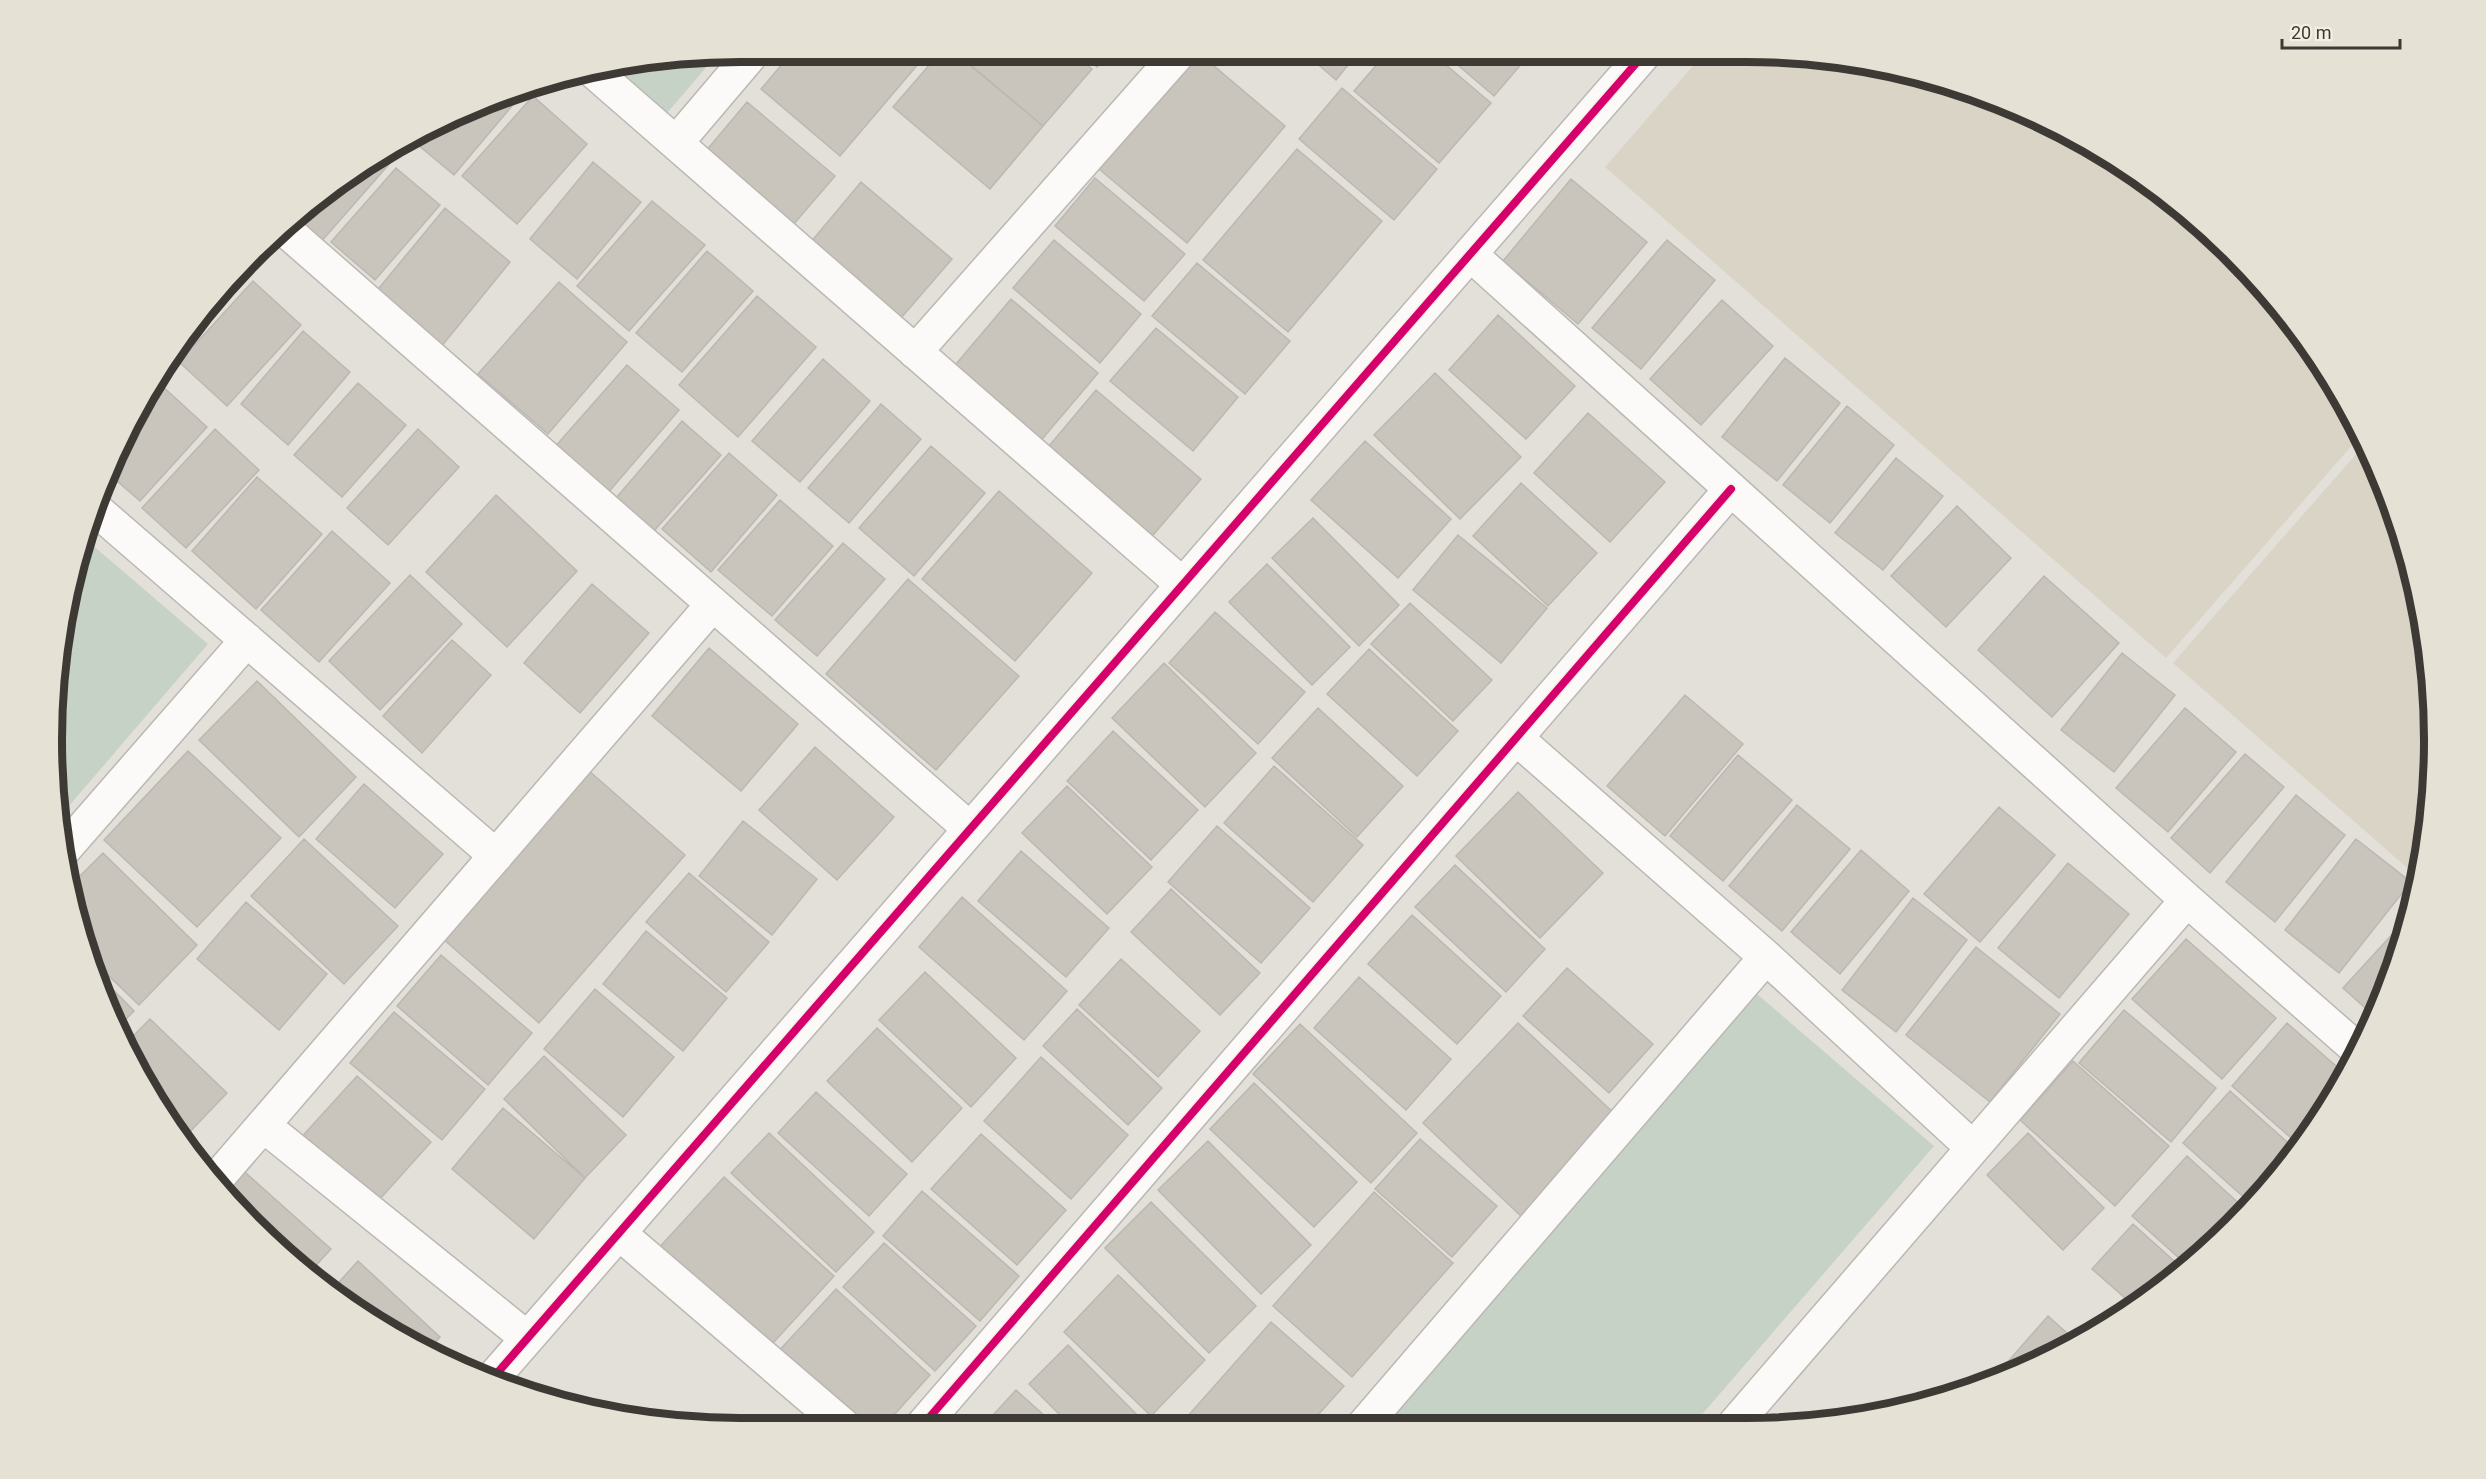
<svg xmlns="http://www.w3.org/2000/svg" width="2486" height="1479" viewBox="0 0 2486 1479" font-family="Roboto,sans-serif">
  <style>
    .built { fill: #d9d4c6 }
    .green { fill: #c7d2c7 }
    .building { fill: #c9c4bc; stroke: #bbb8b3; stroke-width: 1.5 }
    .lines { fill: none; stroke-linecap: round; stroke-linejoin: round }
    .street-casing { stroke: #bab8b2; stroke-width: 36 }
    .street { stroke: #fbfaf9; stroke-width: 33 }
    .cycleway-casing { stroke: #f4efe2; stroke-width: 11 }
    .cycleway { stroke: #d6006c; stroke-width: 8 }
    .rim { fill: none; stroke: #3d3a35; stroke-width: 8 }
  </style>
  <rect width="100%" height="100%" fill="#e3e0d9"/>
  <path class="built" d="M 1704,53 L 1792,53 L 1968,88 L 2129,167 L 2234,253 L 2319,357 L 2361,435 L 2166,658 L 1605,167 Z
    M 2365,444 L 2383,476 L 2422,606 L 2435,740 L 2420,879 L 2173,663 Z"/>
  <path class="green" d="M 649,57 L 715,57 L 662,119 L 603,68 Z
    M 83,537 L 208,644 L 56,821 L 51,739 L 57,649 Z
    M 1757,994 L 1934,1146 L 1692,1426 L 1384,1426 Z"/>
  <path class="building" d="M 1306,54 L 1357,54 L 1336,80 Z
    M 1386,54 L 1433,54 L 1491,103 L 1439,163 L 1354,91 Z
    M 1445,54 L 1530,54 L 1494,96 Z
    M 1075,55 L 1092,69 L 1043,126 L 960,56 Z
    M 1083,55 L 1107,55 L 1097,67 Z
    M 1195,55 L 1201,55 L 1285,126 L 1187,243 L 1099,169 Z
    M 789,56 L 925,56 L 840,156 L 761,89 Z
    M 937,56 L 959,56 L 1043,126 L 990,189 L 893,107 Z
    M 516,88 L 522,94 L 454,175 L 411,139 L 435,122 Z
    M 1342,88 L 1437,169 L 1394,220 L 1299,139 Z
    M 533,96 L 587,144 L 517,224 L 462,176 Z
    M 747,102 L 835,176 L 793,225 L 706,151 Z
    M 1297,149 L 1382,221 L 1288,332 L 1203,260 Z
    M 383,154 L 391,162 L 320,243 L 292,218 L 321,193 Z
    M 593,162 L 641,202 L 577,279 L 530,239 Z
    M 396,168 L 440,205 L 375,280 L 331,242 Z
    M 1095,178 L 1185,254 L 1144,301 L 1055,226 Z
    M 1571,179 L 1647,242 L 1578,324 L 1503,261 Z
    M 861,182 L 952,259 L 901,318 L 811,242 Z
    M 652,201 L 705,245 L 629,331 L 577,286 Z
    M 445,208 L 510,262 L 441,347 L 375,293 Z
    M 1054,240 L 1141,314 L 1100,363 L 1013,288 Z
    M 1667,240 L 1715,280 L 1641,369 L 1592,328 Z
    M 707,251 L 753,291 L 682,372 L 636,333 Z
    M 247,259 L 252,263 L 177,351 L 174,348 Z
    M 1197,263 L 1290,341 L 1245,394 L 1152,316 Z
    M 253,281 L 301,325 L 227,406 L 179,362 Z
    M 559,282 L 627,342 L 548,434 L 478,374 Z
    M 757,296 L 816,347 L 738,437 L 679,385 Z
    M 1011,299 L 1098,373 L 1038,444 L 951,370 Z
    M 1722,300 L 1773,346 L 1701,425 L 1650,379 Z
    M 1498,315 L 1575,386 L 1526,439 L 1449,370 Z
    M 1156,328 L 1238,397 L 1193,451 L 1110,381 Z
    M 303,331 L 350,372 L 288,445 L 241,404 Z
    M 1785,358 L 1840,403 L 1777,481 L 1722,437 Z
    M 823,359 L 870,401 L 800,482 L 752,441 Z
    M 627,365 L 679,410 L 607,494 L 554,448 Z
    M 1435,373 L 1521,457 L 1460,519 L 1374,435 Z
    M 358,383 L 406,425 L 342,497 L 294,455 Z
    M 161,385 L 207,427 L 140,501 L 109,474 L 144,404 Z
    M 1096,390 L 1201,479 L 1148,541 L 1044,452 Z
    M 881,404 L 921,439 L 849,523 L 808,488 Z
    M 1847,406 L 1894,445 L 1830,523 L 1783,485 Z
    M 1588,413 L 1665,482 L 1610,542 L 1534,473 Z
    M 682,421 L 721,455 L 654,531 L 616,498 Z
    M 215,429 L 259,470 L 186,548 L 142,508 Z
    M 418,429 L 459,467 L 388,545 L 347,508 Z
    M 1365,441 L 1451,519 L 1398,578 L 1311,500 Z
    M 931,446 L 985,493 L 914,576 L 859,528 Z
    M 729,453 L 777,495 L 711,572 L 662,529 Z
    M 1896,458 L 1943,496 L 1883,570 L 1835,533 Z
    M 257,477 L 322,534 L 256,609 L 192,551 Z
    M 1521,483 L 1597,553 L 1548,606 L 1473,536 Z
    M 999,491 L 1092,573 L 1015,661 L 922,579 Z
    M 496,495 L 577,571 L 507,647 L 426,572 Z
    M 780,500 L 833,546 L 772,616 L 718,570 Z
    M 1957,506 L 2011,558 L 1946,627 L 1891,576 Z
    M 1313,518 L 1399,605 L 1359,646 L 1272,558 Z
    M 332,531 L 390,583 L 319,662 L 261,610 Z
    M 1458,535 L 1547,608 L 1501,663 L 1413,590 Z
    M 843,543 L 885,579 L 817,656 L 775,620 Z
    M 1267,564 L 1350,647 L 1312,685 L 1229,602 Z
    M 410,575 L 462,624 L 380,710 L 329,661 Z
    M 2044,576 L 2119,643 L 2052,717 L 1978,650 Z
    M 908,579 L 1019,676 L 936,770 L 826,674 Z
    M 592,584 L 649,633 L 580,713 L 524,663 Z
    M 1410,603 L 1492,680 L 1453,721 L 1371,644 Z
    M 1215,612 L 1305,692 L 1258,744 L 1169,663 Z
    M 452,640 L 491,675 L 422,753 L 383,716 Z
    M 709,648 L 798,724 L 741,791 L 652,716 Z
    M 1369,649 L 1458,731 L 1417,776 L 1327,694 Z
    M 2122,653 L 2175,695 L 2114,772 L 2061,730 Z
    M 1164,663 L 1256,753 L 1205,807 L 1112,718 Z
    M 257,681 L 356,777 L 299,837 L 199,740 Z
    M 1685,695 L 1743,744 L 1665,836 L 1607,786 Z
    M 1318,708 L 1403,786 L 1357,837 L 1272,758 Z
    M 2185,708 L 2236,752 L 2168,832 L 2116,788 Z
    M 1113,731 L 1198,810 L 1151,860 L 1067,781 Z
    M 815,747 L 894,817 L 837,880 L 759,810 Z
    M 188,751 L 281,838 L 197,927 L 104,840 Z
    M 2245,754 L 2284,787 L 2210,873 L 2171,838 Z
    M 1738,755 L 1792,800 L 1723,881 L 1670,836 Z
    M 1274,766 L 1363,845 L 1313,902 L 1224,823 Z
    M 588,770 L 685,855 L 539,1023 L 442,938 Z
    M 364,784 L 443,854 L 395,908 L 316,839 Z
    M 1067,786 L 1152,867 L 1107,914 L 1022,833 Z
    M 1518,792 L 1603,873 L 1540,938 L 1456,856 Z
    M 2296,795 L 2345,835 L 2275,922 L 2226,882 Z
    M 1797,805 L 1850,849 L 1782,931 L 1729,886 Z
    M 1999,807 L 2055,855 L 1980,942 L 1924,894 Z
    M 743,821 L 817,879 L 772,935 L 699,876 Z
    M 1217,826 L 1310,908 L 1261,963 L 1168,882 Z
    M 304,839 L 398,926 L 344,984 L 251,896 Z
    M 2356,839 L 2411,882 L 2339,973 L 2285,930 Z
    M 1861,850 L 1909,891 L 1840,974 L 1791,932 Z
    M 1021,851 L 1109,928 L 1066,977 L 978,901 Z
    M 103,853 L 197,945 L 139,1005 L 86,954 L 70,886 Z
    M 2068,863 L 2129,914 L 2059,998 L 1998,948 Z
    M 1455,865 L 1545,949 L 1506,992 L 1415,907 Z
    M 689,873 L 769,942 L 726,992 L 646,922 Z
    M 1171,889 L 1260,973 L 1220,1015 L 1131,932 Z
    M 962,897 L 1067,991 L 1024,1040 L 919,947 Z
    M 1913,898 L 1967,940 L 1896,1032 L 1842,990 Z
    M 246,902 L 327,974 L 279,1030 L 197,959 Z
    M 1412,915 L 1501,996 L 1457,1044 L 1368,964 Z
    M 2409,916 L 2382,1003 L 2375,1017 L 2343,988 Z
    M 646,931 L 727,998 L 683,1051 L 603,984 Z
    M 2186,939 L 2276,1018 L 2222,1079 L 2132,999 Z
    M 1976,947 L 2060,1014 L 1990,1102 L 1906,1035 Z
    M 441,955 L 532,1033 L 488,1085 L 397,1006 Z
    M 1121,959 L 1200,1031 L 1158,1077 L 1079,1005 Z
    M 90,966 L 134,1011 L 116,1029 Z
    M 1567,968 L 1653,1044 L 1609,1093 L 1523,1016 Z
    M 925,972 L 1016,1058 L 971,1107 L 879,1020 Z
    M 1359,977 L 1451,1059 L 1406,1110 L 1314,1028 Z
    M 595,989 L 674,1057 L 623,1117 L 544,1049 Z
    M 1077,1009 L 1162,1088 L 1128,1125 L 1043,1046 Z
    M 2124,1010 L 2216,1088 L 2171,1142 L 2079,1063 Z
    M 394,1012 L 485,1089 L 442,1140 L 350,1063 Z
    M 150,1019 L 227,1093 L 184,1138 L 175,1129 L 123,1046 Z
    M 1518,1023 L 1619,1118 L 1524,1219 L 1423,1123 Z
    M 2287,1023 L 2345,1074 L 2319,1122 L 2299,1145 L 2232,1086 Z
    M 1300,1024 L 1417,1133 L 1371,1183 L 1253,1074 Z
    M 877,1028 L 962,1108 L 912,1162 L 827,1081 Z
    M 544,1056 L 626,1135 L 585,1178 L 504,1099 Z
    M 1041,1057 L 1128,1135 L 1071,1199 L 984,1121 Z
    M 2073,1061 L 2169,1146 L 2115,1206 L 2020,1120 Z
    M 357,1076 L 431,1142 L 372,1208 L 298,1141 Z
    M 1254,1083 L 1357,1182 L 1314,1227 L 1210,1129 Z
    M 2230,1091 L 2295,1149 L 2249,1202 L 2183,1143 Z
    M 816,1092 L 907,1174 L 869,1216 L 778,1133 Z
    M 503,1108 L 585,1178 L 534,1239 L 452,1169 Z
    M 769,1133 L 874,1232 L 836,1272 L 731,1173 Z
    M 2028,1133 L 2104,1208 L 2063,1250 L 1987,1175 Z
    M 981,1134 L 1066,1210 L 1017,1265 L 931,1189 Z
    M 1420,1139 L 1497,1206 L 1452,1257 L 1375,1189 Z
    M 1208,1141 L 1311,1245 L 1261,1294 L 1158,1190 Z
    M 2187,1156 L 2244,1208 L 2201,1257 L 2188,1266 L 2132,1216 Z
    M 238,1166 L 331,1249 L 309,1273 L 253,1227 L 219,1188 Z
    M 724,1177 L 834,1276 L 765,1352 L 655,1252 Z
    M 922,1191 L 1019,1276 L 980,1321 L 883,1236 Z
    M 1374,1192 L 1453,1263 L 1352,1377 L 1273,1306 Z
    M 1151,1202 L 1256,1306 L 1209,1353 L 1105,1248 Z
    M 2133,1224 L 2183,1269 L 2133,1305 L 2092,1269 Z
    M 884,1243 L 976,1326 L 935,1371 L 843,1287 Z
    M 358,1261 L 440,1337 L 430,1348 L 357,1312 L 331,1291 Z
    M 1118,1275 L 1205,1360 L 1151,1416 L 1064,1332 Z
    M 836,1289 L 930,1375 L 884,1426 L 855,1426 L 776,1354 Z
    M 2048,1316 L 2077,1342 L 1991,1381 Z
    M 1271,1322 L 1344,1386 L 1308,1426 L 1179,1426 Z
    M 1068,1345 L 1145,1423 L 1142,1426 L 1071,1426 L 1029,1384 Z
    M 1016,1390 L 1056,1426 L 983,1426 Z
    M 743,1415 L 755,1426 L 732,1426 Z"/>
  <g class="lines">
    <g class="street-casing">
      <path id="street" d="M 592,70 L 1182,584
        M 676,143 L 749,57
        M 282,227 L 970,829
        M 1470,254 L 2187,900 L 2358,1050
        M 915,352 L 1177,55
        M 93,507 L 496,856
        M 1516,738 L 1766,957 L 1973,1148
        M 62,852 L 247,640
        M 263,1125 L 527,1338
        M 214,1182 L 713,604
        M 619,1233 L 844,1426
        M 492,1379 L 1645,53
        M 922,1426 L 1731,489
        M 1363,1426 L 1766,957
        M 1733,1426 L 2187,900"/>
    </g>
    <use href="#street" class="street"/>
    <g class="cycleway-casing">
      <path id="cycleway" d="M 492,1379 L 1645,53
        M 922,1426 L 1731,489"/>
    </g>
    <use href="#cycleway" class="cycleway"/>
  </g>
  <path d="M0 0H2486V1479H0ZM740 62H1746A678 678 0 0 1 2424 740V740A678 678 0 0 1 1746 1418H740A678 678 0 0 1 62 740V740A678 678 0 0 1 740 62Z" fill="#e5e1d4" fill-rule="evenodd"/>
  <path class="rim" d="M740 62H1746A678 678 0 0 1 2424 740V740A678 678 0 0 1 1746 1418H740A678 678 0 0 1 62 740V740A678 678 0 0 1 740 62Z"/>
  <path d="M2282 39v9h118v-9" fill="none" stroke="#3d3a35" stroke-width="3"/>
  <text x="2291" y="39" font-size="18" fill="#3d3a35" stroke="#f4efe2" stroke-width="4.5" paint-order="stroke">20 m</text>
</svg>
